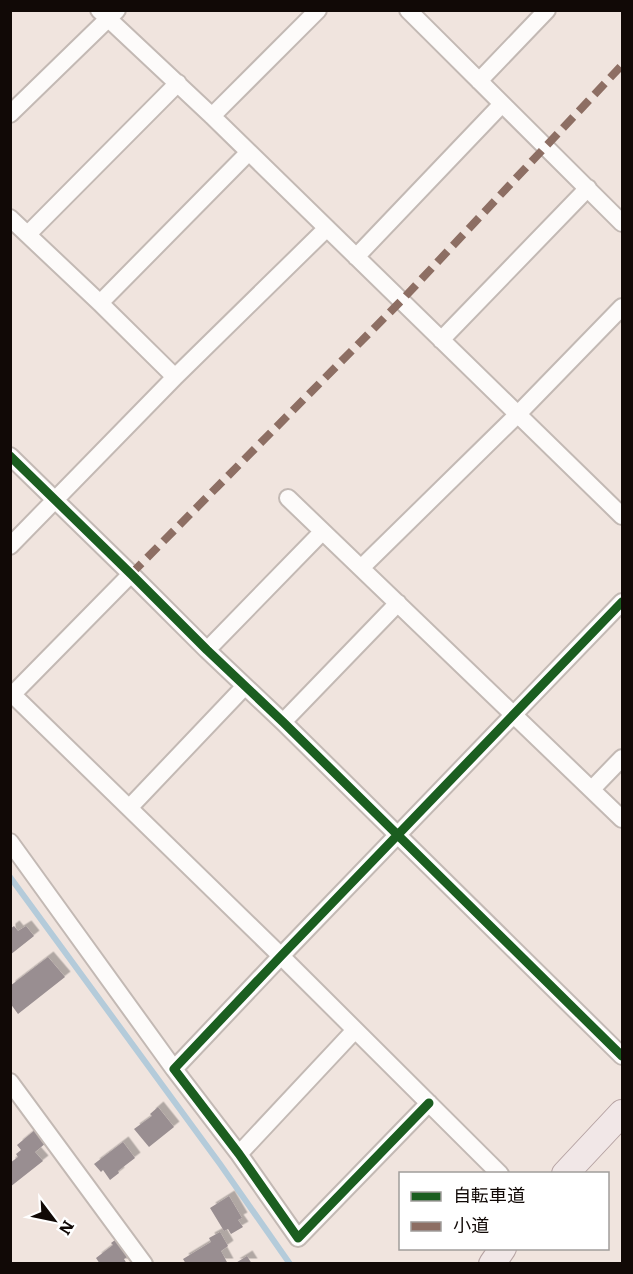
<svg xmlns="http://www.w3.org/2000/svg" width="633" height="1274" viewBox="0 0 633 1274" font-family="Literata,'Noto Sans JP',serif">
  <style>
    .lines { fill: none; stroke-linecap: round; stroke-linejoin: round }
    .stream { stroke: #b4cbda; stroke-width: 6 }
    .building { fill: #998e91; filter: url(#shadow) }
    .minor-casing { stroke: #c3b9b4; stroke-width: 20 }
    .primary-casing { stroke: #b5a2a2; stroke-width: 28 }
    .minor { stroke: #fdfbfa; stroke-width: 16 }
    .primary { stroke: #f1e7e7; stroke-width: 26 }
    .quiet { stroke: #8d6e63; stroke-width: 8; stroke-dasharray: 15 8; stroke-linecap: butt }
    .cycleway-casing { stroke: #fff; stroke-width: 13 }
    .cycleway { stroke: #1b5e20; stroke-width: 9 }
  </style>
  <defs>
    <filter id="shadow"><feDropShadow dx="5.5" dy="-5.5" stdDeviation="0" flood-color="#0004"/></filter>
  </defs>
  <rect width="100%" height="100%" fill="#f0e4de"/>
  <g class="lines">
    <path class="stream" d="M 10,877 L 220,1164 L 290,1264"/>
  </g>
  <path class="building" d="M 14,926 L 18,931 L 26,926 L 34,936 L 10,955 L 10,929 Z
    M 48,957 L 65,977 L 18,1014 L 10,1003 L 10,986 Z
    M 158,1107 L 174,1127 L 149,1147 L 134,1129 L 152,1116 L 150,1114 Z
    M 35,1130 L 46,1143 L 35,1152 L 43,1161 L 10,1187 L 10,1163 L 18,1157 L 16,1154 L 21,1150 L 17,1145 Z
    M 123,1142 L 135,1158 L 118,1171 L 119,1173 L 110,1180 L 103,1170 L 101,1172 L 94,1164 Z
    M 229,1196 L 242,1218 L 238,1220 L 243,1227 L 231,1234 L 228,1229 L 224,1231 L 210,1208 Z
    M 220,1232 L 228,1246 L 221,1251 L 228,1264 L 186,1264 L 183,1259 L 211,1242 L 209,1238 Z
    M 115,1240 L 127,1257 L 124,1259 L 127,1264 L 100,1264 L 96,1258 L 113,1245 L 111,1243 Z
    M 247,1256 L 252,1264 L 234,1264 Z"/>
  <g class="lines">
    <g class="minor-casing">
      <path id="minor" d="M 99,10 L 212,116 L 622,516
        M 408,10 L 622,223
        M 479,81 L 547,10
        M 10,114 L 117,10
        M 212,116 L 318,10
        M 10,218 L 100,303 L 175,377
        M 28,234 L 178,83
        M 356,257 L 502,104
        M 100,303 L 248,153
        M 441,340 L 588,188
        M 10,456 L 131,574 L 207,650 L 283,722 L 622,1056
        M 288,498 L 622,819
        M 10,546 L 175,377 L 327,228
        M 361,568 L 517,415 L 622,307
        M 207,650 L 322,532
        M 10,692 L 281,956 L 500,1174
        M 10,697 L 131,574
        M 283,722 L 398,603
        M 592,789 L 622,758
        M 129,808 L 245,686
        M 10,842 L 174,1069
        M 10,1082 L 144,1264
        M 429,1103 L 298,1238 L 239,1154 L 174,1069 L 281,956 L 622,602
        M 239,1154 L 355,1030"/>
    </g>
    <g class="primary-casing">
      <path id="primary" d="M 565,1174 L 622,1113
        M 492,1264 L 503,1248"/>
    </g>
    <use href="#minor" class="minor"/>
    <use href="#primary" class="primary"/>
    <path class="quiet" d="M 131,574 L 401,301 L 622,65"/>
    <g class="cycleway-casing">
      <path id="cycleway" d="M 10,456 L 131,574 L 207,650 L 283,722 L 622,1056
        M 429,1103 L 298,1238 L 239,1154 L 174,1069 L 281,956 L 622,602"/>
    </g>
    <use href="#cycleway" class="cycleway"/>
  </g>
  <rect width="633" height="1274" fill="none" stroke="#110906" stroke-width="24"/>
  <rect x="399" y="1172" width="210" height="78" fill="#ffffff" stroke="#a09d9b" stroke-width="1.5"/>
  <rect x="411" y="1192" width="30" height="9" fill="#1b5e20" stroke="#a09d9b" stroke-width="1.5"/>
  <text x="453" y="1202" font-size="18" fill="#110906">自転車道</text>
  <rect x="411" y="1222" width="30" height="9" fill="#8d6e63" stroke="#a09d9b" stroke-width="1.5"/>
  <text x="453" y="1232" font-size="18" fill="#110906">小道</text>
  <g transform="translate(54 1220) rotate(122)" stroke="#ffffff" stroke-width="4.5" paint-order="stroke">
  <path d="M0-4.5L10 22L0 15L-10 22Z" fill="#110906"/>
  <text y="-9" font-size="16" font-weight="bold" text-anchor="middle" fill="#110906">N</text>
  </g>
</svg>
